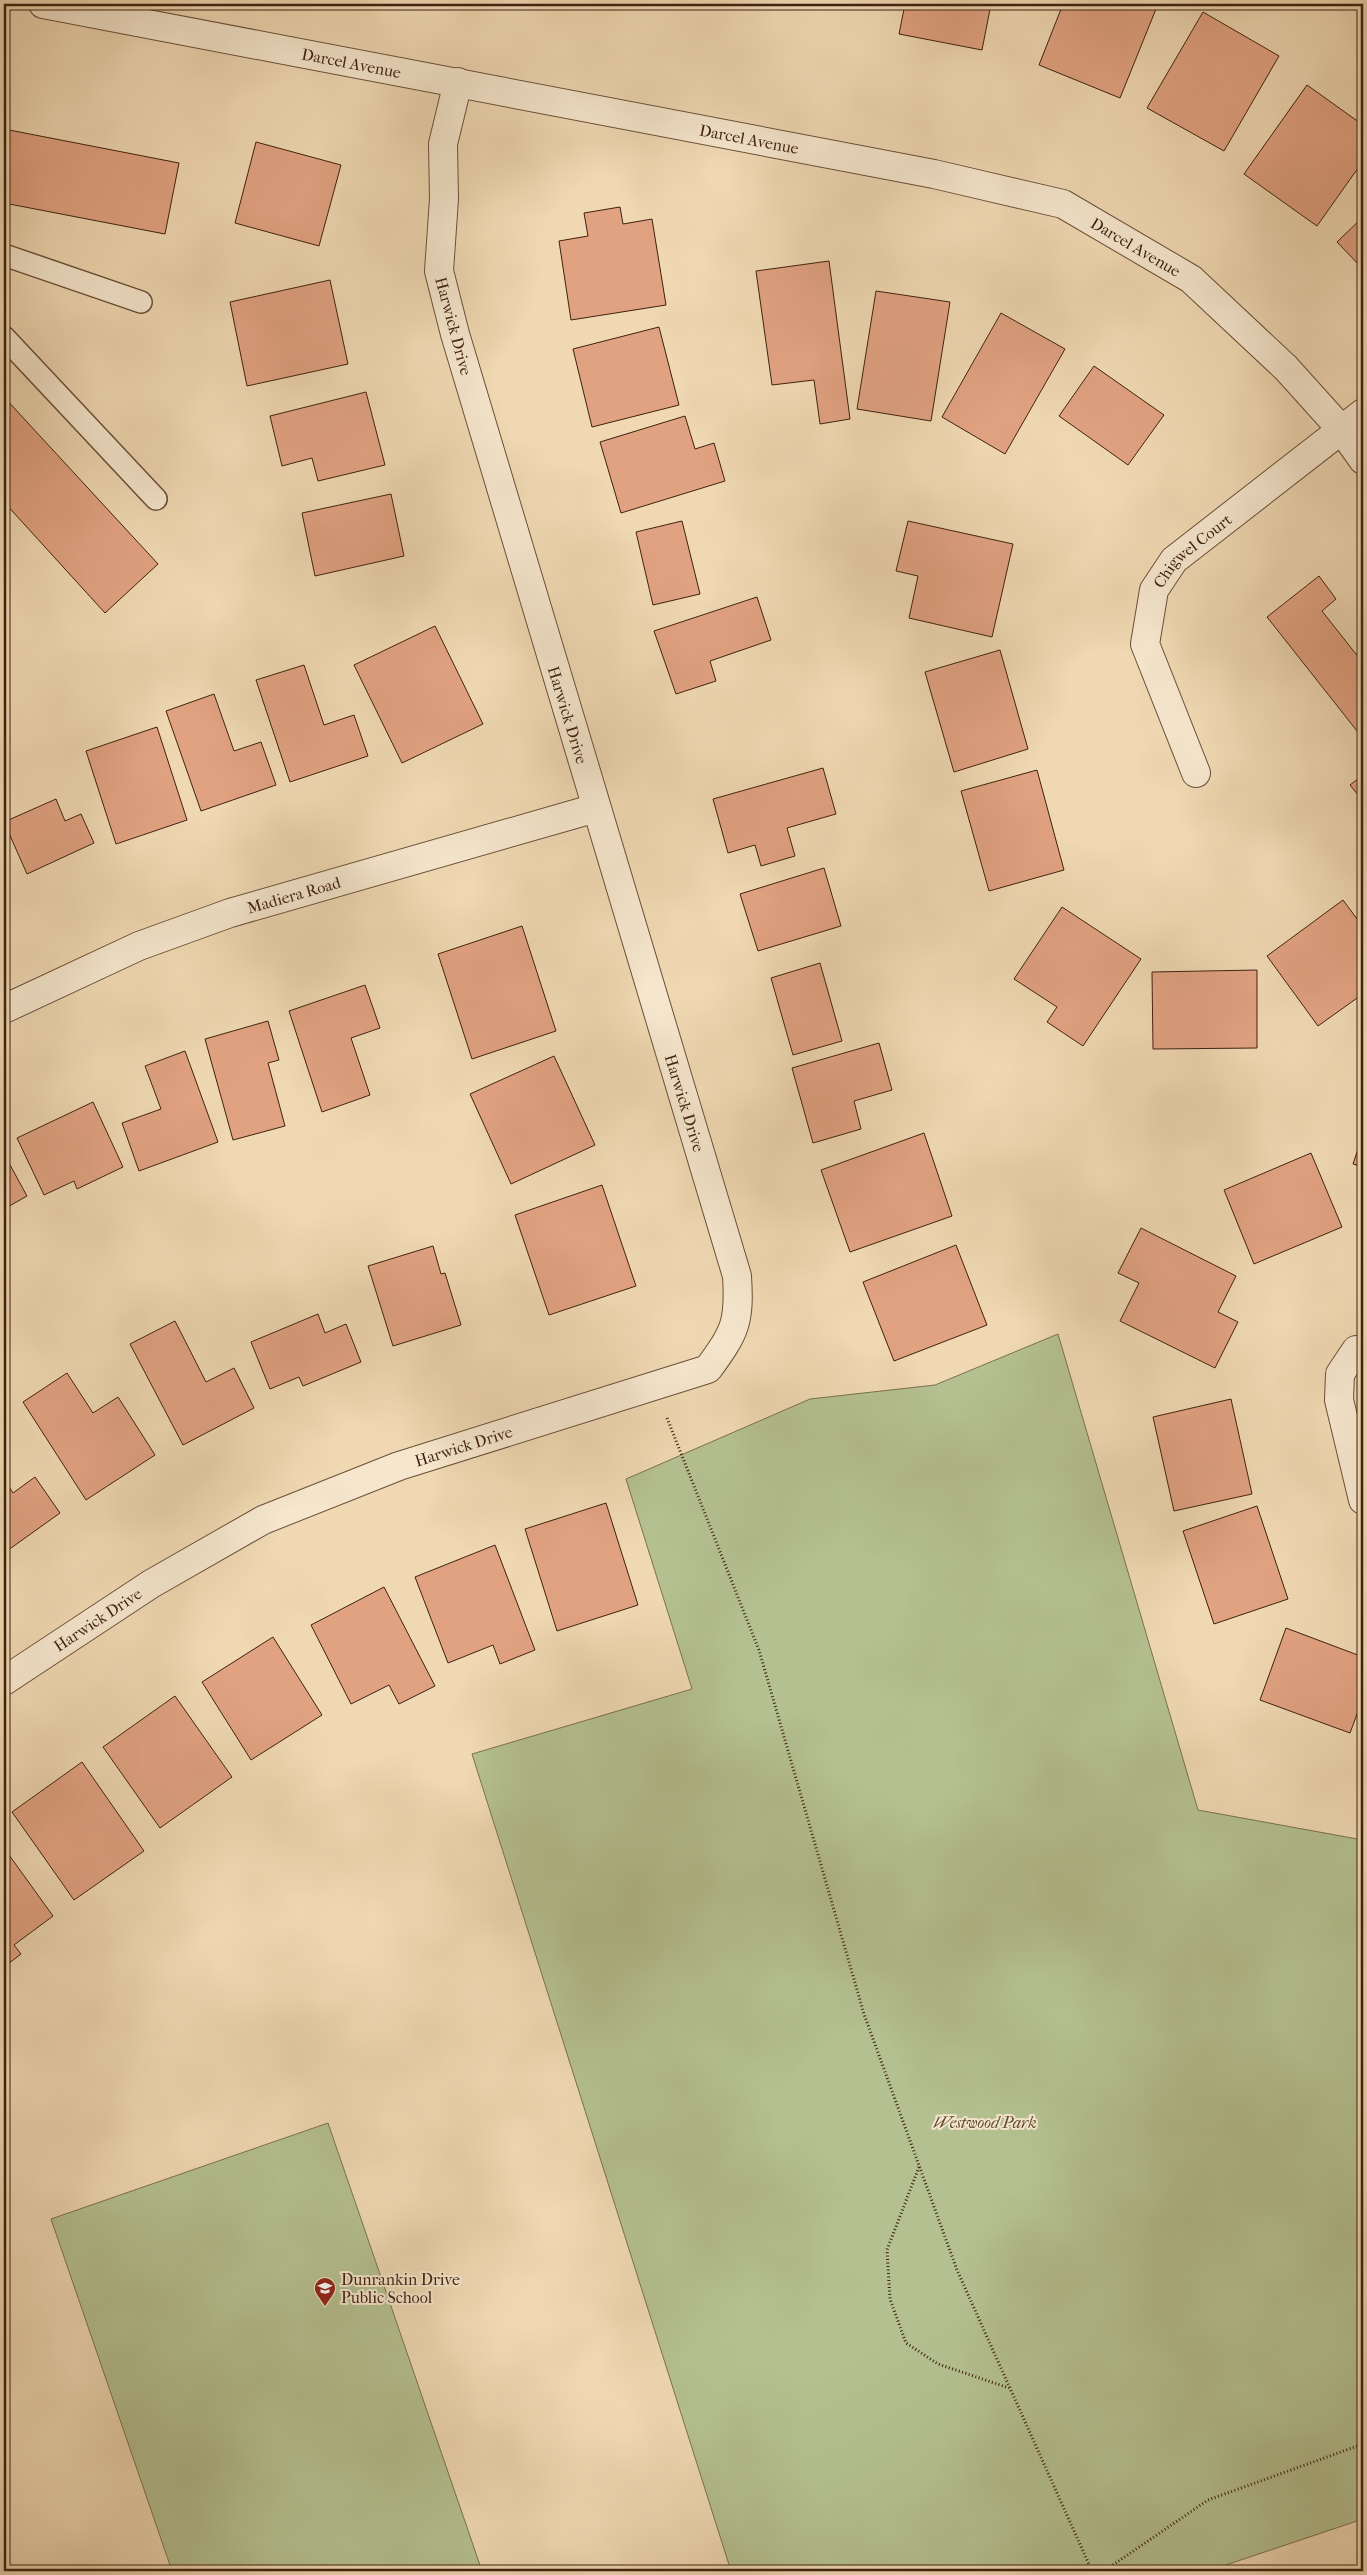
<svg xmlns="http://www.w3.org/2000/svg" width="1367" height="2575" viewBox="0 0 1367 2575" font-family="'IM FELL French Canon',serif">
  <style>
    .green { fill: #b4c090; stroke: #7a7050 }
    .building { fill: #e1a282; stroke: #3f2110 }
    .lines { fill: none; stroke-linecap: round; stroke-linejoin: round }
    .service-casing { stroke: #6b4f38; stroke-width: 24 }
    .minor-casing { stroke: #6b4f38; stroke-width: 30 }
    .tertiary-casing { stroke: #6b4f38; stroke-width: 30 }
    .path { stroke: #3f2110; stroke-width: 3; stroke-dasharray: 1 2.5; stroke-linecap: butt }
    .service { stroke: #f5e6cd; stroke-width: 21 }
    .minor { stroke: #f5e6cd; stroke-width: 28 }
    .tertiary { stroke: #f5e6cd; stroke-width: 28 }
    .labels { text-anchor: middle; stroke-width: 4; stroke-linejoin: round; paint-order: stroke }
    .street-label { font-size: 16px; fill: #3f2110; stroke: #f5e6cd }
    .park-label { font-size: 16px; font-style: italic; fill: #5c4930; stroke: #f5e6cd }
    .poi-label { font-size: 16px; fill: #3f2110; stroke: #f5e6cd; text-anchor: start }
  </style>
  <rect width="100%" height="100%" fill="#efd8b2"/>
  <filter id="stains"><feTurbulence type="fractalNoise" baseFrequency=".004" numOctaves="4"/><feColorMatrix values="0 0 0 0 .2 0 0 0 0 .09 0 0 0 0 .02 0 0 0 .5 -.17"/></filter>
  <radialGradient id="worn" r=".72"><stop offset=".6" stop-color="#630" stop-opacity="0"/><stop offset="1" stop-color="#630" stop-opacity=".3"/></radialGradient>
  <path class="green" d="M 1058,1334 L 1198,1810 L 1363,1840 L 1363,2519 L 1208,2571 L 731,2571 L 472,1754 L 692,1689 L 626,1479 L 810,1399 L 935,1385 Z
    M 328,2123 L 482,2571 L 172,2571 L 51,2219 Z"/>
  <path class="building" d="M 776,4 L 864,4 L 776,9 Z
    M 905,4 L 991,4 L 982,50 L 899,34 Z
    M 1063,4 L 1158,4 L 1120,98 L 1039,65 Z
    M 1203,12 L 1279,56 L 1224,151 L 1147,108 Z
    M 1307,85 L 1363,125 L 1363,161 L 1317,226 L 1244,174 Z
    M 4,129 L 179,163 L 165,234 L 4,203 Z
    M 256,142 L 341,165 L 319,246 L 235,223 Z
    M 620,207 L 623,224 L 652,219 L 666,305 L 571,320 L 559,241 L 588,236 L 584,213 Z
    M 1363,217 L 1363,269 L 1337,242 Z
    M 829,261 L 850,419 L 820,424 L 814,380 L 772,385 L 756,271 Z
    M 330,280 L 348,364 L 247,386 L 230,302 Z
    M 876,291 L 950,302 L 931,421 L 857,409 Z
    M 1001,313 L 1065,349 L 1005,454 L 942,417 Z
    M 659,327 L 679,405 L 592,427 L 573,349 Z
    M 1094,366 L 1164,415 L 1128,465 L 1059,416 Z
    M 366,392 L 385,465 L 318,481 L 312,458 L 282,466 L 270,416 Z
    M 4,397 L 158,564 L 105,613 L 4,502 Z
    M 685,416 L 695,449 L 714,443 L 725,481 L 621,513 L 600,442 Z
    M 391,494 L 404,556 L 315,576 L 302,513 Z
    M 682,521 L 700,594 L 653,605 L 636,532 Z
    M 908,521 L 1013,544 L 992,637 L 909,618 L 918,576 L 896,571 Z
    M 1319,576 L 1336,599 L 1322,611 L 1363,663 L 1363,734 L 1361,736 L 1267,617 Z
    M 757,597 L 771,640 L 710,661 L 716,681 L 676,694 L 654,631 Z
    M 435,626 L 483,724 L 402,763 L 354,665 Z
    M 1000,650 L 1028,749 L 954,772 L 925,672 Z
    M 304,665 L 324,725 L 354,715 L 368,756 L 290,782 L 256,680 Z
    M 214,694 L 234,751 L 261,742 L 276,785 L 201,811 L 166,711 Z
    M 157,727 L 187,820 L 116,844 L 86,751 Z
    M 823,768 L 836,814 L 787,828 L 795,856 L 761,866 L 755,845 L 728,853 L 713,799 Z
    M 1037,770 L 1064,870 L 989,891 L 961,791 Z
    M 1363,775 L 1363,801 L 1350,785 Z
    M 56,799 L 65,821 L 81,814 L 94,843 L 27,874 L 4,822 Z
    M 824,868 L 841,926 L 758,951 L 740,894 Z
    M 4,876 L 10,887 L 4,890 Z
    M 1343,900 L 1363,927 L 1363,1001 L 1360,996 L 1318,1026 L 1267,956 Z
    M 1062,907 L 1141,959 L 1083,1046 L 1047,1022 L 1057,1007 L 1014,979 Z
    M 522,926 L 556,1031 L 472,1059 L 438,954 Z
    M 820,963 L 842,1041 L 793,1055 L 771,978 Z
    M 1257,970 L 1257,1048 L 1153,1049 L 1152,972 Z
    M 365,985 L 380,1028 L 351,1038 L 370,1095 L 322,1112 L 289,1011 Z
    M 268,1021 L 279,1060 L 268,1063 L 285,1126 L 233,1140 L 205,1039 Z
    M 879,1043 L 892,1090 L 854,1101 L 861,1129 L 813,1143 L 792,1068 Z
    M 185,1051 L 218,1142 L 139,1171 L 122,1123 L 161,1109 L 145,1066 Z
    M 554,1056 L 595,1145 L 511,1184 L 470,1094 Z
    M 93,1102 L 123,1167 L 77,1189 L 74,1181 L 44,1195 L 17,1138 Z
    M 924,1133 L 952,1216 L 850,1252 L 821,1170 Z
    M 1362,1137 L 1363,1137 L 1363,1167 L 1353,1164 Z
    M 1311,1153 L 1342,1227 L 1254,1264 L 1224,1190 Z
    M 4,1154 L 27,1196 L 4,1209 Z
    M 602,1185 L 636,1286 L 549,1315 L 515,1215 Z
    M 1141,1228 L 1236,1276 L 1218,1312 L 1238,1322 L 1215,1368 L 1120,1321 L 1139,1283 L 1118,1273 Z
    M 956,1245 L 987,1325 L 894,1361 L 863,1282 Z
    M 433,1246 L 441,1274 L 445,1273 L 461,1325 L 393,1346 L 368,1266 Z
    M 318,1314 L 325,1333 L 346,1324 L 361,1362 L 303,1386 L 299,1377 L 270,1389 L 251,1342 Z
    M 175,1321 L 206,1382 L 234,1368 L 254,1408 L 183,1445 L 130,1344 Z
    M 67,1373 L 93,1413 L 118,1397 L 155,1455 L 86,1500 L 23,1402 Z
    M 1231,1399 L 1252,1494 L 1174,1511 L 1153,1417 Z
    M 35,1477 L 60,1513 L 4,1553 L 4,1479 L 13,1493 Z
    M 606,1503 L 638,1605 L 557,1631 L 525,1529 Z
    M 1257,1506 L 1288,1599 L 1214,1624 L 1183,1531 Z
    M 495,1545 L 535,1650 L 500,1664 L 493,1645 L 448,1663 L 415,1577 Z
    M 384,1587 L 435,1686 L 399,1704 L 389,1685 L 351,1704 L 311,1625 Z
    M 1286,1628 L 1363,1657 L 1363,1698 L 1350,1733 L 1260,1700 Z
    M 273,1637 L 322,1715 L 251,1760 L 202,1682 Z
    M 175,1696 L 232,1777 L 160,1828 L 103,1747 Z
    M 82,1762 L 144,1851 L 74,1900 L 12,1812 Z
    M 4,1848 L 53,1916 L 14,1945 L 21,1954 L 4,1967 Z"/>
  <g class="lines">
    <g class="service-casing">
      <path id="service" d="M 4,255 L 141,302
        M 4,337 L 156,499"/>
    </g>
    <g class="minor-casing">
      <g id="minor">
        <path id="s1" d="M 1196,773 L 1145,644 L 1154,590 L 1174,560 L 1363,413"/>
        <path id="s2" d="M 4,1009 L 139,946 L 230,913 L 596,808"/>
        <path d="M 1363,1352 L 1356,1350 L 1340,1374 L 1339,1400 L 1363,1500"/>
        <path id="s3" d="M 4,1681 L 151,1584 L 263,1520 L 399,1466 L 708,1369 C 735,1332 740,1323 737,1276 L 455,334 L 439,271 L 444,199 L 443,144 L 458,82"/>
      </g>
    </g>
    <g class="tertiary-casing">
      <g id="tertiary">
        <path id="s4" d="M 43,4 L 934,174 L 1063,204 L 1191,279 L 1286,368 L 1341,429 L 1363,460"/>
      </g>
    </g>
    <path class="path" d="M 667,1418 L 759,1650 L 864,2014 L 957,2270 L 1092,2571
      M 919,2167 L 887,2250 L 890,2299 L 906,2343 L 938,2364 L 1009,2388
      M 1104,2571 L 1208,2500 L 1363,2444"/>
    <use href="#service" class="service"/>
    <use href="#minor" class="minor"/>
    <use href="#tertiary" class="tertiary"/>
  </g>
  <defs>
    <g id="school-pin" transform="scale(1.125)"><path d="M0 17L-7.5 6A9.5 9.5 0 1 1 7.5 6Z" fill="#8f2418" stroke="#f5e6cd"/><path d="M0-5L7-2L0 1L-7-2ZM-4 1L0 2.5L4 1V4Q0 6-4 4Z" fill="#fff"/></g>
  </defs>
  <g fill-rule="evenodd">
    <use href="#school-pin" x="325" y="2288"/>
  </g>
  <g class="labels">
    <g class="street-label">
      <text dy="6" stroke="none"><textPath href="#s4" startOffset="314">Darcel Avenue</textPath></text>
      <text dy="6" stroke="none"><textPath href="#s4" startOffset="719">Darcel Avenue</textPath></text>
      <text dy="6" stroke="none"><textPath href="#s4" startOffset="1124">Darcel Avenue</textPath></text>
      <text transform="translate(454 326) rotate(75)" y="6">Harwick Drive</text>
      <text dy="6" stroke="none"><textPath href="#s1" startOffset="249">Chigwel Court</textPath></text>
      <text transform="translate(568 715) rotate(73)" y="6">Harwick Drive</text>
      <text dy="6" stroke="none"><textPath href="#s2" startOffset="312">Madiera Road</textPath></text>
      <text transform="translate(685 1103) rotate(73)" y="6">Harwick Drive</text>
      <text dy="6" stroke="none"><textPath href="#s3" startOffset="519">Harwick Drive</textPath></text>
      <text dy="6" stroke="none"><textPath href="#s3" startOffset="112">Harwick Drive</textPath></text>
    </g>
    <g class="park-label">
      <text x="985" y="2128">Westwood Park</text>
    </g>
    <g class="poi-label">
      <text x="341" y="2285">Dunrankin Drive<tspan x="341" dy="18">Public School</tspan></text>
    </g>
  </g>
  <rect width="1367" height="2575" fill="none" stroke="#efd8b2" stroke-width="20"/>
  <rect x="5" y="5" width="1357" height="2565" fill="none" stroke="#3f2110" stroke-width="2.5"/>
  <rect x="10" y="10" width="1347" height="2555" fill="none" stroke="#3f2110"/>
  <rect width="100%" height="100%" filter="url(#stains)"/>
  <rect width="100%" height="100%" fill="url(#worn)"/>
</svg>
